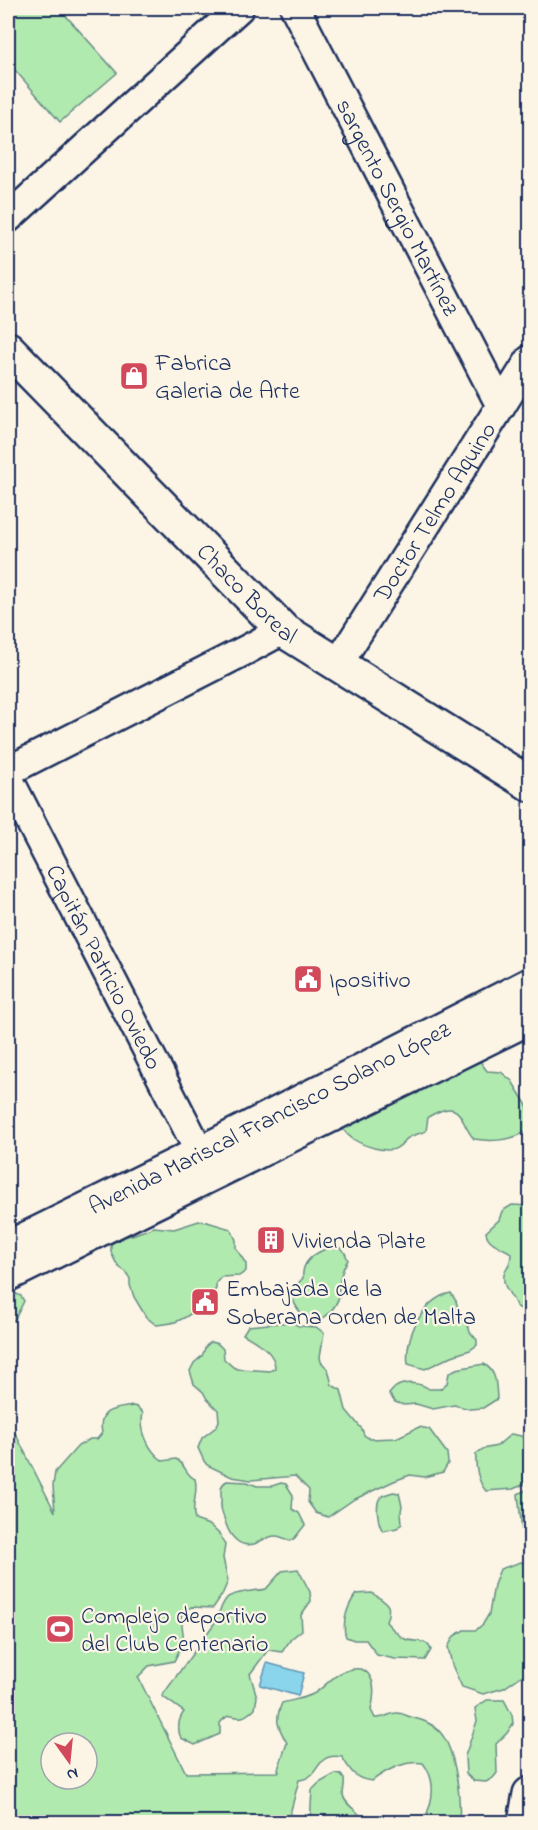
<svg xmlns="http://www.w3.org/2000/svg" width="538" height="1830" viewBox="0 0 538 1830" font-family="'Indie Flower',sans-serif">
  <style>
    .green { fill: #b1eaae; stroke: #668c86; stroke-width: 1.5; fill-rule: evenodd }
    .water { fill: #8bd5ec; stroke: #5e93b3; stroke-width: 1.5 }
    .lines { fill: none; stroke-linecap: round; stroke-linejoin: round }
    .minor-casing { stroke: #1b2f5e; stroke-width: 33 }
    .major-casing { stroke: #1b2f5e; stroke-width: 38 }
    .highway-casing { stroke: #1b2f5e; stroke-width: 38 }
    .minor { stroke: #fcf5e5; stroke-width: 28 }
    .major { stroke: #fcf5e5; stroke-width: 33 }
    .highway { stroke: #fcf5e5; stroke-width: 33 }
    .labels { text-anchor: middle; stroke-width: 4.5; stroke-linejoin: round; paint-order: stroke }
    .street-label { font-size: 24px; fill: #1b2f5e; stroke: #fcf5e5 }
    .poi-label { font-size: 24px; fill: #1b2f5e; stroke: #fcf5e5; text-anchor: start }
  </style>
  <rect width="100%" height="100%" fill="#fcf5e5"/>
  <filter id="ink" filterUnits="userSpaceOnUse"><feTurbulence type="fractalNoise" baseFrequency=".0167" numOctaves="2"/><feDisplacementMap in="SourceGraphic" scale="12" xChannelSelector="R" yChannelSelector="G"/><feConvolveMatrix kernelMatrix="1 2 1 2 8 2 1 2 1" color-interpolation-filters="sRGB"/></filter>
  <g filter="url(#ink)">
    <path class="green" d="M 8,8 L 59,8 L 117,73 L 60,122 L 8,62 Z
      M 477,1057 L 487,1071 L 501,1072 L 512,1081 L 518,1091 L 528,1107 L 529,1130 C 512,1141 493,1142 474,1139 C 458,1121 464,1096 428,1117 L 426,1131 C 420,1134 414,1134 408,1138 C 404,1140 402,1145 398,1147 C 388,1155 362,1145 353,1139 C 346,1135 342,1128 337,1121 L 408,1092 L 417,1094 L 422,1090 L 420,1081 Z
      M 512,1205 L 530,1206 L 530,1311 L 524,1311 L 516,1306 C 513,1295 502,1289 504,1275 C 505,1266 511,1268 511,1253 C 502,1247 487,1243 486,1232 L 499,1220 L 502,1211 Z
      M 199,1221 L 207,1222 L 231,1229 L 236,1240 L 236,1248 L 246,1264 L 246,1271 L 239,1276 L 221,1277 L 216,1283 L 216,1289 C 205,1302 192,1316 175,1322 C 169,1324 162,1324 156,1325 L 146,1317 L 134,1297 L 130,1285 L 130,1279 L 126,1272 L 119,1267 L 115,1261 L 111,1252 L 111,1244 L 113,1240 L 121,1237 L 132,1235 L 154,1227 L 174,1229 Z
      M 328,1248 L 340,1248 L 345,1253 L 348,1260 C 342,1269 340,1277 339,1287 C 339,1291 339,1294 339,1297 C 336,1306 327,1319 317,1320 C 305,1321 292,1306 293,1294 C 294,1289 299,1282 303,1278 C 301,1261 315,1253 328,1248 Z
      M 8,1290 L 21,1296 L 24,1301 L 15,1319 L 8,1324 Z
      M 451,1293 L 456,1301 L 462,1321 L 467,1322 L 470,1332 L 477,1340 L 477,1345 L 470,1350 L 452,1356 L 425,1369 L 408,1364 C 404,1338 423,1298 451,1293 Z
      M 291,1322 L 299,1326 L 316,1327 L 324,1333 L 320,1357 L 321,1362 L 328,1369 L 332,1385 L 341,1390 L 346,1410 L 362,1429 L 364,1435 L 370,1439 L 396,1438 L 419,1427 L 429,1429 L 447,1453 L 448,1463 L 443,1472 L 424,1477 L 410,1475 L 394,1481 L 353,1500 L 328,1517 L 316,1513 L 308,1502 L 309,1490 L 295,1476 L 251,1480 L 232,1477 L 207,1465 L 204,1461 L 198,1448 L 202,1438 L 216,1427 L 219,1421 L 218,1410 L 207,1399 L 203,1392 L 194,1384 L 190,1371 L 194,1363 L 202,1356 L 206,1346 L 211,1342 L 218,1344 L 223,1349 L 224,1359 L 233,1367 L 237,1369 L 270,1371 L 275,1368 C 275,1351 256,1342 243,1334 L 248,1326 Z
      M 484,1364 C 497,1372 496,1384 497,1399 L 483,1408 L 470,1409 L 454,1405 L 433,1409 L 416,1404 L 404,1405 L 395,1402 L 389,1394 C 390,1393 395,1387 396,1387 C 406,1381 421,1383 429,1389 L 440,1389 L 447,1383 L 449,1373 L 456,1369 Z
      M 133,1406 L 137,1407 L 143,1413 C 139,1431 149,1451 163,1461 L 176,1459 C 186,1464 185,1475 195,1479 C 199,1494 190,1505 195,1520 L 209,1525 L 213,1528 L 221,1536 L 225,1545 L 223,1558 L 228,1581 L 222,1595 L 213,1608 L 191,1607 L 183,1613 L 181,1617 L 184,1641 L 174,1661 L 149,1666 L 138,1677 L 186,1773 L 279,1772 L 278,1769 L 287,1743 C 278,1727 274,1721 282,1703 C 292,1700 303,1699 313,1694 C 324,1688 332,1676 343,1672 C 374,1659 377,1688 371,1710 L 375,1718 C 384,1719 389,1713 397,1713 C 402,1713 407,1716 411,1717 C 422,1720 432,1723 440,1732 C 456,1750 461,1799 459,1822 L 423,1822 C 433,1803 437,1781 423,1763 C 406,1760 386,1770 372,1781 C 354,1779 351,1771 342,1757 C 314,1751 322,1778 299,1780 L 290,1814 L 307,1822 L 8,1822 L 8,1419 L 55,1512 L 53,1486 L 55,1472 L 78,1446 L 90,1439 L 97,1439 L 102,1433 C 97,1408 115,1409 133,1406 ZM 51,1743 L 87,1743 L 87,1779 L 51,1779 Z
      M 511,1434 L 521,1436 L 528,1442 L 530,1442 L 530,1482 L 513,1489 L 486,1491 C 478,1482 475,1466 476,1454 L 483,1449 L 497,1446 Z
      M 227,1481 L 247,1482 L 257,1486 L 272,1486 L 281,1483 L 286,1484 L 293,1495 L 292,1509 L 299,1513 L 305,1525 L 294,1539 L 290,1541 C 285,1539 281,1536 276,1536 C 268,1536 261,1541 254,1544 C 239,1548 230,1536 226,1524 C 224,1516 220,1511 221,1502 C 222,1492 218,1486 227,1481 Z
      M 530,1488 L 530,1539 L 522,1531 L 518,1494 Z
      M 393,1492 L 399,1493 L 402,1506 L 401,1511 L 402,1524 L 397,1528 L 383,1531 C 378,1525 375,1504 380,1498 C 383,1494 388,1494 393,1492 Z
      M 521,1562 L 530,1566 L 530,1637 L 527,1649 L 524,1674 L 504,1688 L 483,1694 L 462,1687 L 452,1665 L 448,1647 L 454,1636 L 464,1630 L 476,1630 L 483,1624 L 489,1614 L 494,1585 L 500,1569 Z
      M 298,1569 L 310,1592 L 311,1601 L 301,1615 L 302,1630 L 291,1639 L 282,1652 L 268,1650 L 250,1674 L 257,1697 L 255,1708 C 252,1711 247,1716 242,1717 C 232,1719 231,1710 220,1723 L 220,1734 L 195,1745 L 181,1738 C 177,1730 178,1719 184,1712 L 162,1696 L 216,1621 L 216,1616 C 221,1611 222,1603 227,1598 C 233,1592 257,1591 266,1589 L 282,1571 Z
      M 372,1593 C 388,1604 392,1603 386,1622 C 391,1627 398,1636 405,1639 C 415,1643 427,1638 431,1650 L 425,1660 L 395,1659 L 377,1655 L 366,1640 L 354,1640 L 346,1637 C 341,1623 348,1605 356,1594 Z
      M 487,1700 L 504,1700 L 512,1715 L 513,1724 L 507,1733 L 496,1744 L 497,1773 L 493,1778 L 486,1782 L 474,1781 L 466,1774 L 465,1756 L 477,1721 L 475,1708 Z
      M 335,1774 L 341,1775 L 344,1779 C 345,1784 343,1790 343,1795 C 345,1806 359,1810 365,1822 L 310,1822 L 312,1790 L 319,1783 Z"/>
    <path class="water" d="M 267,1663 L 304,1673 L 298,1696 L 260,1685 Z"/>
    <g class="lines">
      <g class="minor-casing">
        <g id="minor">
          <path id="s1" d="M 295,8 L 501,406"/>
          <path d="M 8,218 L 239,8"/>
          <path id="s2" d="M 338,664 L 530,360"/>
          <path d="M 8,771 L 246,650 L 283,630"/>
          <path id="s3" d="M 8,778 L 211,1174"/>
        </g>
      </g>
      <g class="major-casing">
        <g id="major">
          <path id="s4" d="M 8,349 L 283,630 L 530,784"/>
          <path d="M 525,1822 L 530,1794"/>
        </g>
      </g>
      <g class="highway-casing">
        <g id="highway">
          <path id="s5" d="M 8,1248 L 199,1154 L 530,985"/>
          <path d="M 8,1274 L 530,1017"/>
        </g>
      </g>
      <use href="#minor" class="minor"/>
      <use href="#major" class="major"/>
      <use href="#highway" class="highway"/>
    </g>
  </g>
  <defs>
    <g id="shop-square" transform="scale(1.5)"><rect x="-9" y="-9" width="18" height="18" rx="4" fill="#d1495b" stroke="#fcf5e5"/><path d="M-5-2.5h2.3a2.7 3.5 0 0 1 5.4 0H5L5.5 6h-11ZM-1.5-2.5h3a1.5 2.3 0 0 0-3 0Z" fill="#fff"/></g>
    <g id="civic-square" transform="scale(1.5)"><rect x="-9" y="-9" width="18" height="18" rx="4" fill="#d1495b" stroke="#fcf5e5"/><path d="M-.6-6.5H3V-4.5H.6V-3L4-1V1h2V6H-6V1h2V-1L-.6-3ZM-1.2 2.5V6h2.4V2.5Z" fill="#fff"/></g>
    <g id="building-square" transform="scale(1.5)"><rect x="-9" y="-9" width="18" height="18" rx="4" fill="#d1495b" stroke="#fcf5e5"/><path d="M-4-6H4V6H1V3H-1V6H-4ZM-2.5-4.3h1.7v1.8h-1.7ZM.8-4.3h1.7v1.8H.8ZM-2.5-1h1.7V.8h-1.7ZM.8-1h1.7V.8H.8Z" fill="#fff"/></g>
    <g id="stadium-square" transform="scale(1.5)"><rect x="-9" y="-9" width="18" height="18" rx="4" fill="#d1495b" stroke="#fcf5e5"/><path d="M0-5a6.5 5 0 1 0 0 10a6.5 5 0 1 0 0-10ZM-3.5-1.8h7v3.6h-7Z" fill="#fff"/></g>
  </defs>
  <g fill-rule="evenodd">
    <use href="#shop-square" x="134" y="376"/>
    <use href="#civic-square" x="308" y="979"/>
    <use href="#building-square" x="271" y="1240"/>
    <use href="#civic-square" x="205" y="1302"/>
    <use href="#stadium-square" x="60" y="1629"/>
  </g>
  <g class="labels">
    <g class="street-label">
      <text dy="8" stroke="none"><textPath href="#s1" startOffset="224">sargento Sergio Martínez</textPath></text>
      <text dy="8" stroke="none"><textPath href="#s2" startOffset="180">Doctor Telmo Aquino</textPath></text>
      <text dy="8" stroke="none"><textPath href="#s4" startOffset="342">Chaco Boreal</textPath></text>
      <text dy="8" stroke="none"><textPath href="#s3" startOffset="212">Capitán Patricio Oviedo</textPath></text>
      <text dy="8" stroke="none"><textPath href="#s5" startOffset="292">Avenida Mariscal Francisco Solano López</textPath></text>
    </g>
    <g class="poi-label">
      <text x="155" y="370">Fabrica<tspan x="155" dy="28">Galeria de Arte</tspan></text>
      <text x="329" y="987">Ipositivo</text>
      <text x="292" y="1248">Vivienda Plate</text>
      <text x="226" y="1296">Embajada de la<tspan x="226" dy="28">Soberana Orden de Malta</tspan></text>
      <text x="81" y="1623">Complejo deportivo<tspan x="81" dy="28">del Club Centenario</tspan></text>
    </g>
  </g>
  <rect width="538" height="1830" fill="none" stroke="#fcf5e5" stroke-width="30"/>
  <rect x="15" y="15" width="508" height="1800" fill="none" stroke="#1b2f5e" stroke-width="2" filter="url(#ink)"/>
  <g transform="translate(69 1761) rotate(165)"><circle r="28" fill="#fcf5e5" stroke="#a2a6af" stroke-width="1.5"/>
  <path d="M0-4.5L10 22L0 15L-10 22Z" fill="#d1495b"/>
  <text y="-9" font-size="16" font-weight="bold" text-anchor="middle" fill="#1b2f5e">N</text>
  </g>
</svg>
